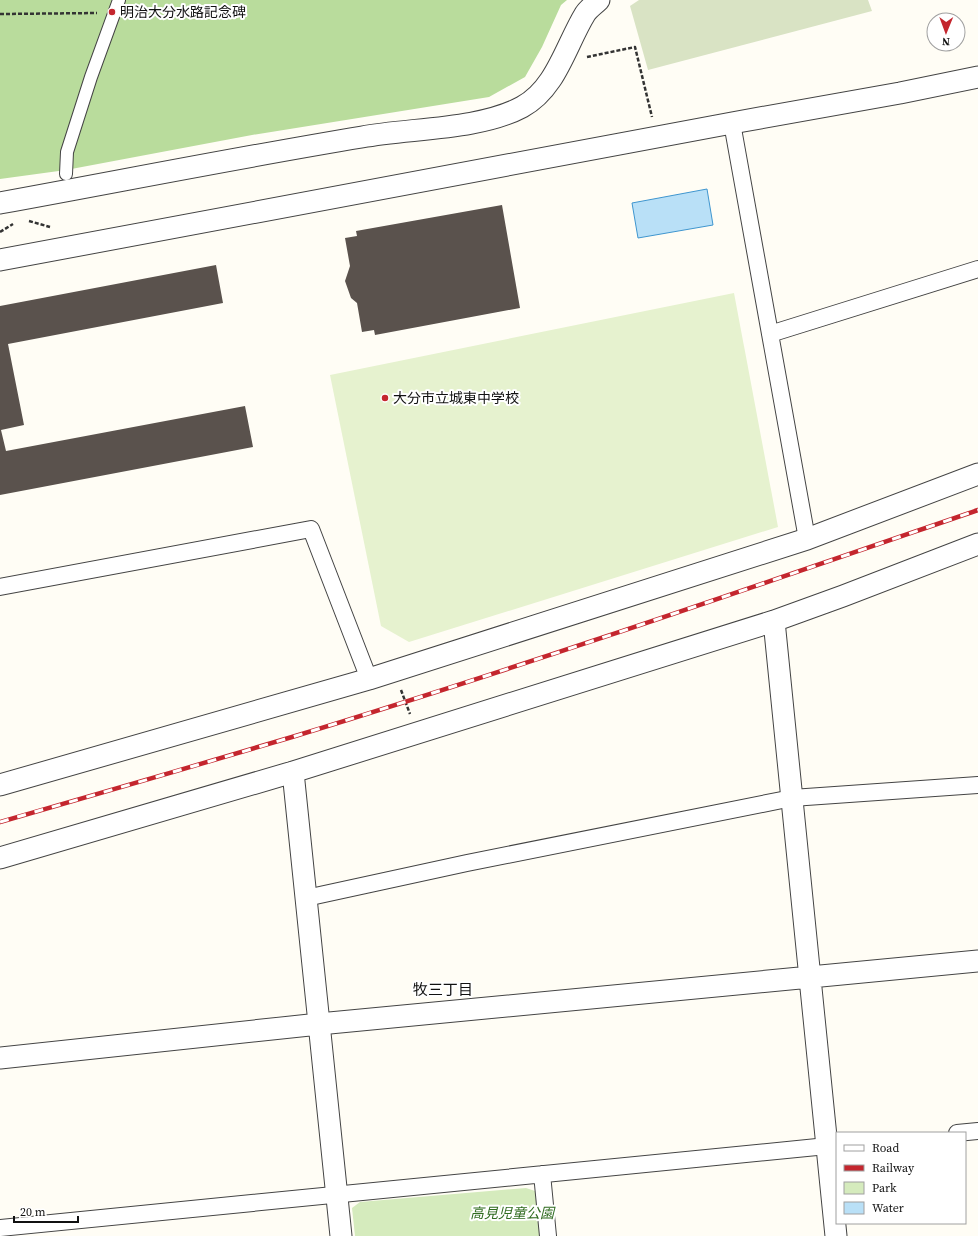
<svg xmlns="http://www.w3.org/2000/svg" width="978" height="1236" viewBox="0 0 978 1236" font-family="'Source Serif 4','Noto Sans JP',serif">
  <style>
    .green { fill: #d5ebbd }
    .forest { fill: #b9dc9c }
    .cemetery { fill: #d9e3c4 }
    .pitch { fill: #e6f2cf }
    .water { fill: #b9e0f7; stroke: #3f96cf }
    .building { fill: #5a524d }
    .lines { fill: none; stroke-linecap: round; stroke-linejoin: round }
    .pedestrian-casing { stroke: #444; stroke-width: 14 }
    .minor-casing { stroke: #444; stroke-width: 18 }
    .tertiary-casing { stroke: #444; stroke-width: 23 }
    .path { stroke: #333; stroke-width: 2.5; stroke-dasharray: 4 2; stroke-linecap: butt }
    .pedestrian { stroke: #fff; stroke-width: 12 }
    .minor { stroke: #fff; stroke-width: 16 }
    .tertiary { stroke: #fff; stroke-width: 21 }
    .rail-casing { stroke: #c4262e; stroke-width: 4.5 }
    .rail { stroke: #fff; stroke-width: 3; stroke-dasharray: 9; stroke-linecap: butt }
    .poi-dot { fill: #c4262e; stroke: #fff; stroke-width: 1.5 }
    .labels { text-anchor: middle; stroke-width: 4; stroke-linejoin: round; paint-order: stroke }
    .poi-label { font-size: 14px; fill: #111; stroke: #fff; text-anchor: start }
    .park-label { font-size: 14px; font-style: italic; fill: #2f6b1f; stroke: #fff }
    .neighbourhood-label { font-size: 15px; fill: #111; stroke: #fff }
  </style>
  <rect width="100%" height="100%" fill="#fffdf5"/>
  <path class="green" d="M 526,1188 L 535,1191 L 540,1236 L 355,1236 L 352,1208 L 360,1202 Z"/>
  <path class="forest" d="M 0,0 L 567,0 L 561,5 L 542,47 L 525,77 L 489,97 L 252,135 L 66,170 L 0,179 Z"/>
  <path class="cemetery" d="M 639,0 L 868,0 L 872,11 L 648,70 L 630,6 Z"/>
  <path class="pitch" d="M 734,293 L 778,527 L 409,642 L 381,626 L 330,375 Z"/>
  <path class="water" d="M 707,189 L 713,225 L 638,238 L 632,203 Z"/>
  <path class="building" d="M 502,205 L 520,308 L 375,335 L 374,330 L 362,332 L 357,303 L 351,298 L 345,281 L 350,266 L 345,238 L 357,236 L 356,231 Z
    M 216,265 L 223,303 L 8,344 L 24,425 L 1,430 L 6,451 L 245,406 L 253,447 L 0,495 L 0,306 Z"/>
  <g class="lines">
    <g class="pedestrian-casing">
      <path id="pedestrian" d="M 66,174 L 67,152 L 91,77 L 119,0"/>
    </g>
    <g class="minor-casing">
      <path id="minor" d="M 732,123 L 807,539
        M 770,334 L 978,269
        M 0,587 L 311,529 L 369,679
        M 306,898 L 467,863 L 792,798 L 978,785
        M 957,1133 L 978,1131
        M 542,1174 L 548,1236
        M 0,1228 L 837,1145"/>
    </g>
    <g class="tertiary-casing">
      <path id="tertiary" d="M 0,203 C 121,181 241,157 362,137 C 411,128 479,130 522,107 C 556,89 566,45 585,14 C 588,9 594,5 599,0
        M 0,260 L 732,123 L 900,93 L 978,77
        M 774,621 L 836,1236
        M 293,772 L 341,1236
        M 0,785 L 369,679 L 807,539 L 978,474
        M 0,858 L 293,772 L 774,621 L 843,596 L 978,544
        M 0,1058 L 319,1024 L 978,961"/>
    </g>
    <path class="path" d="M 0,14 L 97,13
      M 587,57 L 635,47 L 652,117
      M 29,221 L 50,227
      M 0,232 L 13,224
      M 401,690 L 410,714"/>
    <use href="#pedestrian" class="pedestrian"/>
    <use href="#minor" class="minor"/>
    <use href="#tertiary" class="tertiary"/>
    <g class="rail-casing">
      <path id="rail" d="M 0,822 C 97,794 195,766 292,737 C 522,667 750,588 978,510"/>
    </g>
    <use href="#rail" class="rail"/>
  </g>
  <g class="poi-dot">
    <circle cx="112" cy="12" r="4"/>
    <circle cx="385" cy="398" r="4"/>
  </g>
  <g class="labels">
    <g class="poi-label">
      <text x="120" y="17">明治大分水路記念碑</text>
      <text x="393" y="403">大分市立城東中学校</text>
    </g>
    <g class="park-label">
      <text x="512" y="1218">高見児童公園</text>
    </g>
    <g class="neighbourhood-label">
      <text x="443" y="995">牧三丁目</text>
    </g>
  </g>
  <rect x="836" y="1132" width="130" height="92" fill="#ffffff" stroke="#a0a0a0"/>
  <rect x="844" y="1145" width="20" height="6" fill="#ffffff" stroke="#a0a0a0"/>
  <text x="872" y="1152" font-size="12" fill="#111111">Road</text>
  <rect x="844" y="1165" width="20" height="6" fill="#c4262e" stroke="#a0a0a0"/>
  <text x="872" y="1172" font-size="12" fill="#111111">Railway</text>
  <rect x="844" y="1182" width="20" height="12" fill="#d5ebbd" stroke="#a0a0a0"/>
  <text x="872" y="1192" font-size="12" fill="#111111">Park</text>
  <rect x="844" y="1202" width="20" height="12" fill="#b9e0f7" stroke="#a0a0a0"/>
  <text x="872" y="1212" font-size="12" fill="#111111">Water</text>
  <g transform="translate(946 32) rotate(181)"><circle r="19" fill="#ffffff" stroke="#a0a0a0"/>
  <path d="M0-3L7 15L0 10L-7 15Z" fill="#c4262e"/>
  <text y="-6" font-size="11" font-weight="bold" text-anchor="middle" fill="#111111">N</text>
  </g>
  <path d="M14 1216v6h64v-6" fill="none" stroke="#111111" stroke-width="2"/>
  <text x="20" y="1216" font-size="12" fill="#111111" stroke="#ffffff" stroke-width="3" paint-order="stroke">20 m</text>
</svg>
